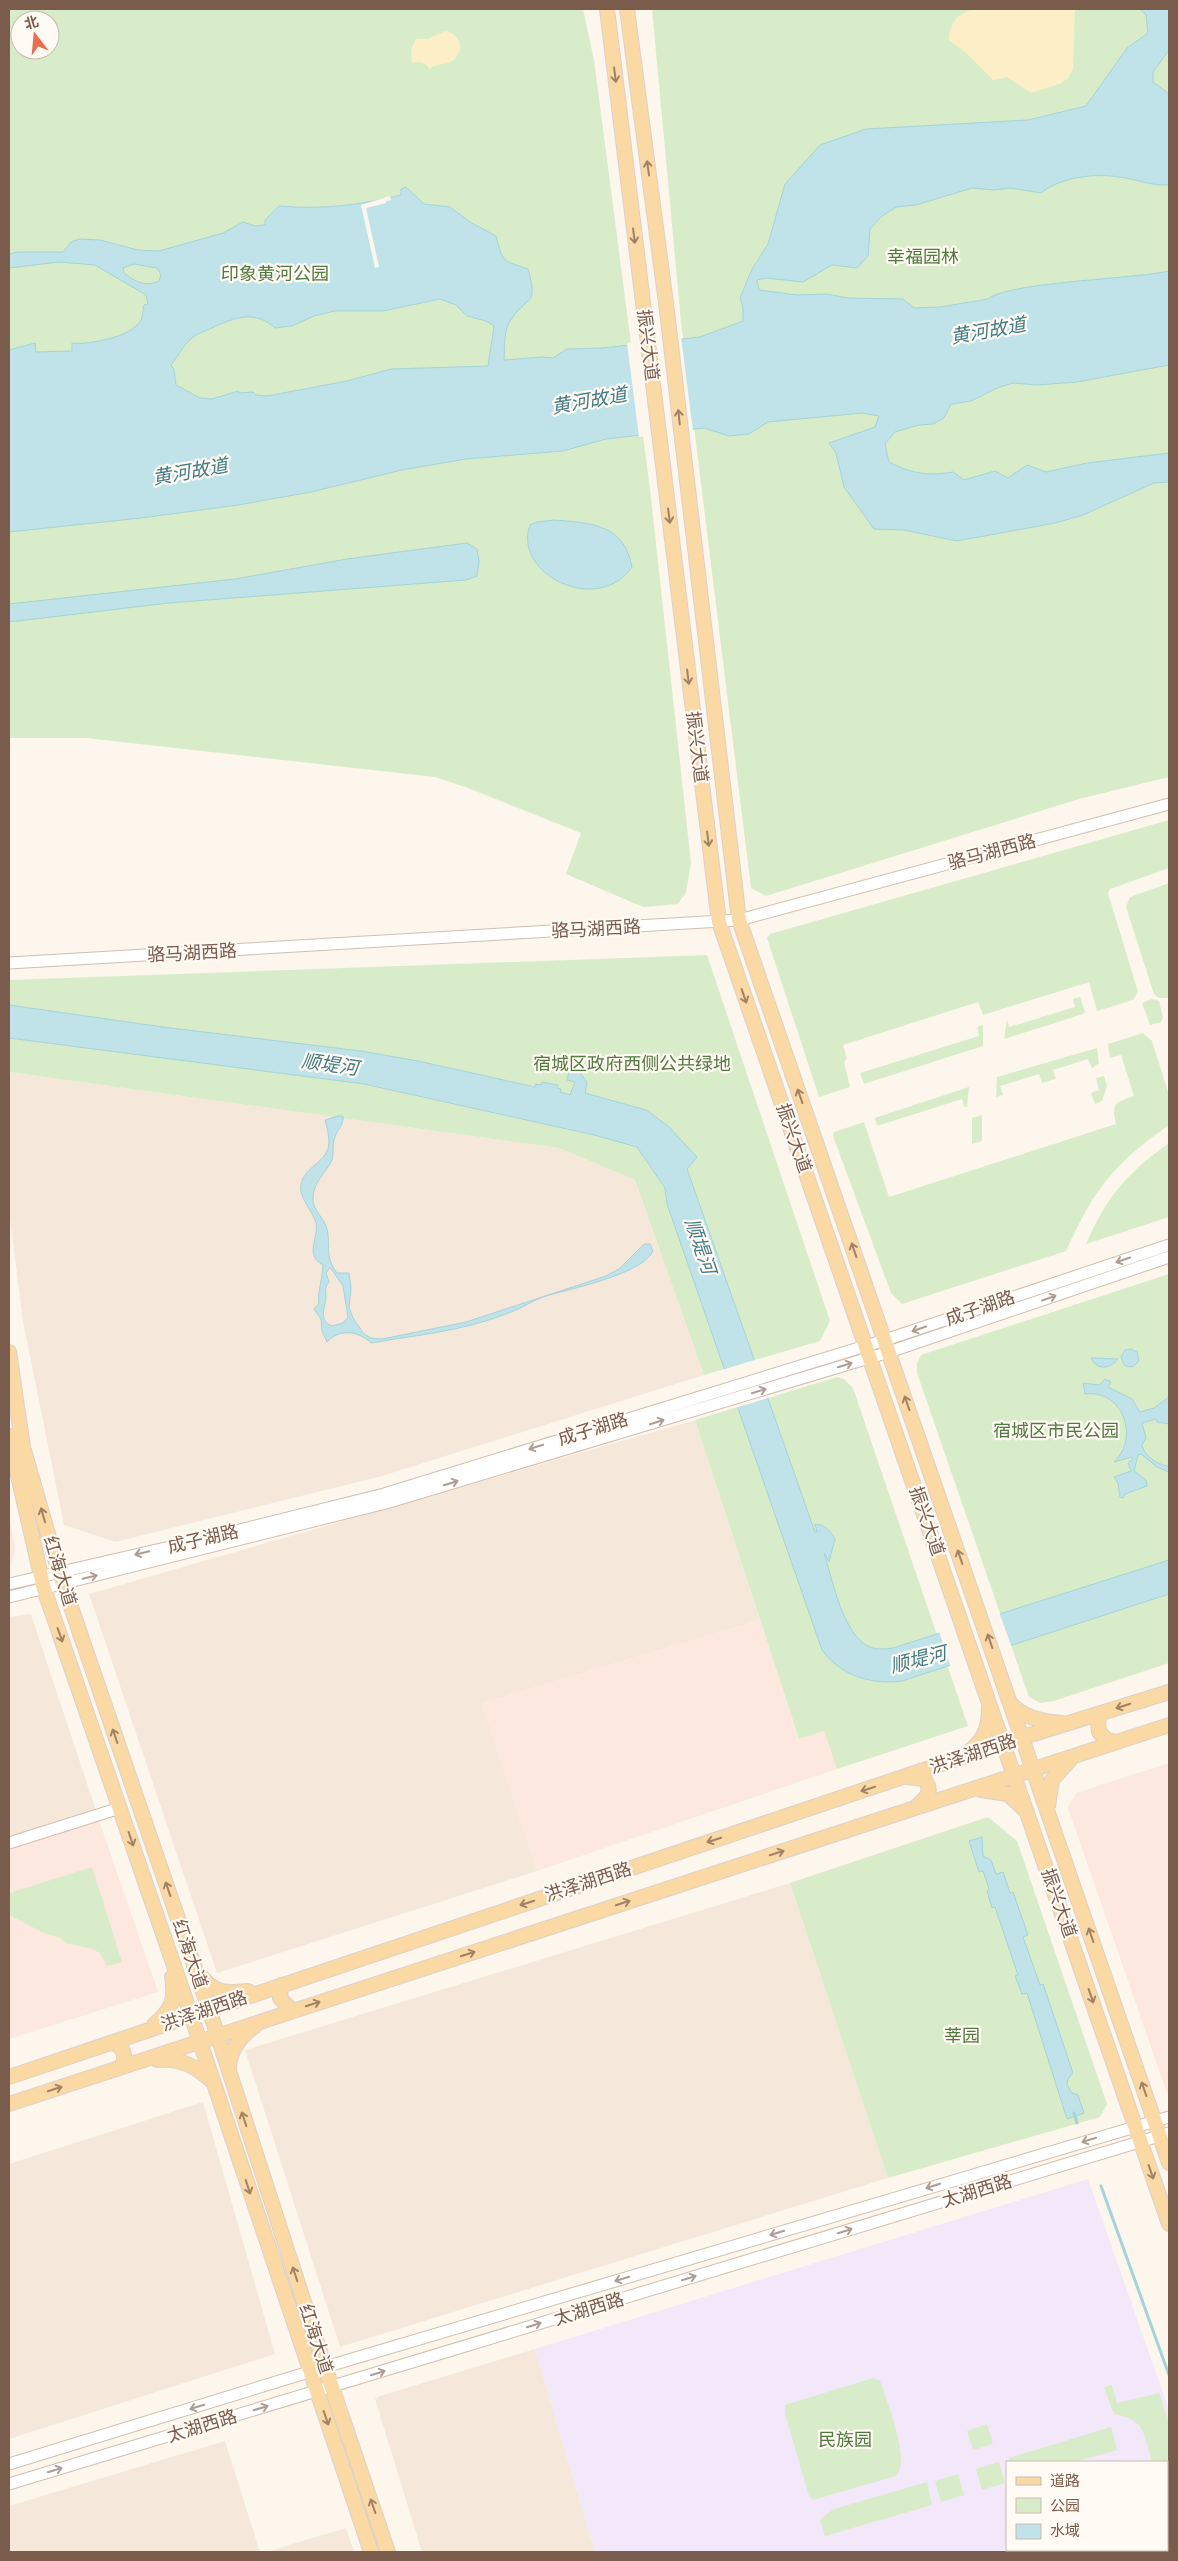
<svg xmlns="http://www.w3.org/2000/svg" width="1178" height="2561" viewBox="0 0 1178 2561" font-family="'Nunito Sans','Noto Sans SC',sans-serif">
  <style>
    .residential { fill: #f5e8da }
    .commercial { fill: #fde8e0 }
    .education { fill: #f3e8fa; fill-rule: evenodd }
    .green { fill: #d8ecc9; fill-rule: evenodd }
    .sand { fill: #fcefc7 }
    .water { fill: #bfe3e8; stroke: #a5d3da; fill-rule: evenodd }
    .pier { fill: #fdf6ec }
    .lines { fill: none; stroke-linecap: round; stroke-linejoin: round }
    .stream { stroke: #a5d3da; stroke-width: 3 }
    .minor-casing { stroke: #d1beb0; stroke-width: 13 }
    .major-casing { stroke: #dad1cd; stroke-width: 16 }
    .minor { stroke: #fff; stroke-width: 11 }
    .major { stroke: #fbd9a5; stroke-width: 14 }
    .oneway { stroke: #a18267 }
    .oneway2 { stroke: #af9d94 }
    .labels { text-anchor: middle; stroke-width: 4.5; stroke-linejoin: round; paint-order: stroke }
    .park-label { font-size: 18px; fill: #537a41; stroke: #fffaf3 }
    .street-label { font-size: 18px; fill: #7a5c4d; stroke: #fffaf3 }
    .water-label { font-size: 19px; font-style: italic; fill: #437c86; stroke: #fffaf3 }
  </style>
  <rect width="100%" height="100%" fill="#fdf6ec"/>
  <path class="residential" d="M 9,1072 L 559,1148 L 635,1180 L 704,1375 L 382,1476 L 115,1542 L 64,1525 L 23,1321 L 9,1211 Z
    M 695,1420 L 760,1620 L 482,1703 L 537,1871 L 217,1973 L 89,1594 Z
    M 31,1614 L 99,1820 L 9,1848 L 9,1617 Z
    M 790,1883 L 888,2178 L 340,2347 L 245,2050 Z
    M 203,2102 L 275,2354 L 9,2439 L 9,2164 Z
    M 535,2349 L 595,2552 L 422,2552 L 375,2399 L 380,2396 Z
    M 225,2441 L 260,2552 L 9,2552 L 9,2506 Z
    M 346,2528 L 354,2552 L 266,2552 Z"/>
  <path class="commercial" d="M 9,1514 L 15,1547 L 13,1561 L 9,1568 Z
    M 760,1620 L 799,1739 L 824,1731 L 837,1769 L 537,1871 L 482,1703 Z
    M 1169,1763 L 1169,2099 L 1068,1808 L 1076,1793 Z
    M 99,1820 L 158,1992 L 9,2039 L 9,1848 Z"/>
  <path class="education" d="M 1088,2179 L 1169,2410 L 1169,2552 L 595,2552 L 535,2349 ZM 1007,2462 L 1167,2462 L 1167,2550 L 1007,2550 Z"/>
  <path class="green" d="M 9,9 L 583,9 L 594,60 L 650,489 L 691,863 L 686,892 L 678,904 L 643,907 L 566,874 L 581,833 L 468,788 L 435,777 L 86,738 L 9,738 ZM 20,20 L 50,20 L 50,50 L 20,50 Z
    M 652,9 L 1169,9 L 1169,777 L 1079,799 L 766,896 L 751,888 L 681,322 Z
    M 1169,820 L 1169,868 L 1110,889 L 1108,893 L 1138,992 L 1133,1000 L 1097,1011 L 1089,982 L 983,1015 L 978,1002 L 843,1045 L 847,1058 L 844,1062 L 850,1087 L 819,1097 L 767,938 L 770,934 Z
    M 1169,883 L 1169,998 L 1159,998 L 1154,994 L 1126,907 L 1130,897 Z
    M 707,955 L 830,1321 L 820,1341 L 704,1375 L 635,1180 L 559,1148 L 9,1072 L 9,980 Z
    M 1080,997 L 1085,1012 L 1083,1014 L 1004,1039 L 1007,1019 L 1009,1027 L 1075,1007 L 1073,999 Z
    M 1152,999 L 1159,1001 L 1163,1018 L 1161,1022 L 1150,1025 L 1142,1003 Z
    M 983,1025 L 983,1046 L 864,1084 L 860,1073 L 979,1036 L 977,1027 Z
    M 1143,1033 L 1152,1041 L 1169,1095 L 1169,1125 C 1113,1164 1094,1190 1066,1251 L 902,1304 L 891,1293 L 833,1136 L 834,1132 L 864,1122 L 889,1197 L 1116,1124 C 1111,1103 1115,1103 1134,1096 L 1121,1055 L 1110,1058 L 1108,1044 Z
    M 1097,1048 L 1099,1063 L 1092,1068 L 1088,1059 L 1053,1070 L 1056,1079 L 1042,1083 L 1039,1074 L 1000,1086 L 1003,1095 L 996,1097 L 997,1077 Z
    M 1104,1076 L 1107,1086 L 1102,1101 L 1095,1104 L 1091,1093 L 1099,1090 L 1096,1078 Z
    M 969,1087 L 967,1107 L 964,1107 L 962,1099 L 877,1126 L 875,1118 Z
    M 982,1115 L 982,1141 L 972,1144 L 972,1118 Z
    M 1169,1143 L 1169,1217 L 1086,1244 C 1107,1196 1126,1174 1169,1143 Z
    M 1169,1274 L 1169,1663 L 1054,1701 L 1040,1703 L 1029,1697 L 917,1373 L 917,1363 L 921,1355 Z
    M 837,1377 L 844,1379 L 853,1388 L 968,1726 L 837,1769 L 824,1731 L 799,1739 L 695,1420 Z
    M 988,1817 L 1017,1841 L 1107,2104 L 1100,2117 L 888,2178 L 790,1883 Z
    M 92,1867 L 122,1962 L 107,1966 L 100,1953 L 92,1949 L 66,1943 L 61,1938 L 44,1933 L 9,1915 L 9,1893 Z
    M 873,2378 L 880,2381 L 882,2386 C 888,2405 911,2462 896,2476 L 813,2500 L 809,2496 L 785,2414 L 785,2405 Z
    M 1112,2385 L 1117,2403 L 1159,2393 L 1169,2422 L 1169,2520 L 1167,2512 L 1167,2462 L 1152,2462 C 1143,2433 1147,2421 1114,2414 L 1104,2387 Z
    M 987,2424 L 993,2444 L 973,2450 L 967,2431 Z
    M 1111,2427 L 1117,2450 L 1075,2462 L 1009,2462 L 1009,2458 Z
    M 999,2462 L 1005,2483 L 982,2490 L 976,2469 Z
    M 958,2474 L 964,2495 L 941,2502 L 935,2481 Z
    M 927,2482 L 932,2505 L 825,2536 L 820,2519 L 834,2509 Z"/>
  <path class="sand" d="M 975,9 L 1075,9 L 1073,69 L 1068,78 L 1060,84 L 1031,93 L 1007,77 L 993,80 L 966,53 L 949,40 C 949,23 959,12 975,9 Z
    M 445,31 C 461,34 466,50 452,61 C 445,66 437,62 430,69 C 425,62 420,61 412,63 L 411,50 L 416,39 L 428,39 Z"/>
  <path class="water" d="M 1140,9 L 1169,9 L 1169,50 L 1153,72 L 1153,82 L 1169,94 L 1169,185 C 1149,186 1138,179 1119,177 C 1094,173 1061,177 1041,193 L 1010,188 L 994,190 L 972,188 L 916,205 L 896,207 L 881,217 L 870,229 L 868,256 L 857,268 L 832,265 L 803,282 L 766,278 L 757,280 L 759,290 L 797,295 L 827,294 L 848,298 L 903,299 L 914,308 L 940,307 L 988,299 C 1008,282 1134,279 1169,271 L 1169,365 L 1077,382 L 1037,385 L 1013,383 L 997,388 L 971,401 L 951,404 L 944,418 L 933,424 L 919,425 L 895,432 L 885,444 L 889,462 C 912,474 928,476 953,472 L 964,480 L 995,471 L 1008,478 L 1027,465 L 1046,472 L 1087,463 L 1169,453 L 1169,482 L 1154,483 L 1083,515 L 1055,523 L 957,541 L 904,530 L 874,529 L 844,487 L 836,453 L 829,443 L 875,427 L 879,416 L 862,413 L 768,422 L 749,434 L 729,436 L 704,428 L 606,439 L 563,451 L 466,459 L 402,470 L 311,492 L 238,505 L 141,518 L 9,532 L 9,350 L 35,343 L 36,352 L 72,351 L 72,343 C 89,345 132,337 141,320 C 143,316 143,309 144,305 L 148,304 L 146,295 L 95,265 L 59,262 L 9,268 L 9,254 L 18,252 L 63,252 L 71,242 L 79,239 L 100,240 L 138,250 L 159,251 L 223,233 L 243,222 L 255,226 L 265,225 L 265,220 L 279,206 C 322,210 360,205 401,195 L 401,189 L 406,187 L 424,204 L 450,207 L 470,222 L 496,236 C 503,263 502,260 528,269 C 538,305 530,294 512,318 C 503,329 505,346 504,360 L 542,357 L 553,358 L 567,349 L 603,348 L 700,337 L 743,321 L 743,307 L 740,298 L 752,269 L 768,244 L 785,184 L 820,145 L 866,129 L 1028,120 L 1086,106 L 1127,48 L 1148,33 L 1146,15 ZM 134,264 L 157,268 L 161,275 L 159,281 C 145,287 136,282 124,273 L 123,268 ZM 440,299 L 456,305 L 467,316 L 486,321 L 494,326 L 488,366 L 391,369 L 347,381 L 267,396 L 256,395 L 253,392 L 239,393 L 238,391 L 212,399 L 200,398 L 176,385 L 174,370 L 171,365 C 179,355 185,342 196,335 C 201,332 209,330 214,327 C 236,317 255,310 275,328 L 292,326 L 314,316 L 335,311 L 383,311 Z
    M 554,520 C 592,523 624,524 632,567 C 597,617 512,573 530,525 L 537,522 Z
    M 467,543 L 477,549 L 479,562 L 477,576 L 466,580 L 169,603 L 9,622 L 9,604 L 235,579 L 347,559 Z
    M 9,1005 L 163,1027 L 361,1051 L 418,1061 L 535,1087 L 536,1084 L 541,1085 L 542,1082 L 558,1085 L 557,1088 L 561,1089 L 560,1092 L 570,1095 L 575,1082 L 567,1080 L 570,1067 L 577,1069 L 587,1082 L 585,1093 L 646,1110 L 668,1126 L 697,1157 L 687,1169 L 815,1532 L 817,1532 L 815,1524 C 824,1524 831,1531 835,1539 L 829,1562 L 824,1553 C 832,1578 843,1636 870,1647 C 877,1650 886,1649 893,1648 L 1169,1560 L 1169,1594 L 902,1681 C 870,1685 840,1675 822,1650 L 667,1204 L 665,1188 L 637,1147 L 594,1135 L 364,1084 L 9,1038 Z
    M 338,1116 L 343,1116 C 344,1126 337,1129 335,1137 C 332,1144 334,1153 332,1160 C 326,1173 313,1182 313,1198 C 312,1210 324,1217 327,1229 C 331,1246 324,1256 337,1273 L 349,1273 L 351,1288 L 349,1307 L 353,1318 L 364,1334 L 371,1338 L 382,1339 L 466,1322 L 606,1276 L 619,1269 L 644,1244 L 650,1244 L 653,1251 C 642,1275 568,1289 543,1297 C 534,1300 525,1306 516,1310 C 497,1318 474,1325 454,1329 C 427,1335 399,1338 371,1343 C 359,1331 339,1328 327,1342 L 322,1331 L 321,1319 L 314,1309 L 319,1303 C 317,1292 323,1278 323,1265 C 304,1254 319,1239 316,1223 C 313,1211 298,1197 301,1184 C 305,1166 328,1162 329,1143 C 329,1135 327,1128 325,1120 ZM 330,1267 L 343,1286 L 348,1317 L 343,1323 L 332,1326 C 318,1321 325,1308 326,1297 C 326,1291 324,1288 329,1282 L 326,1273 Z
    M 1131,1349 L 1137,1352 L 1139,1360 C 1136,1366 1131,1369 1124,1365 L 1121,1357 L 1125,1350 Z
    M 1091,1358 L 1118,1359 C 1110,1369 1097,1371 1091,1358 Z
    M 1105,1379 L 1111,1382 L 1108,1387 L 1132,1399 L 1140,1412 L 1154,1408 L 1169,1397 L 1169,1424 L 1157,1422 L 1156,1419 L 1142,1423 L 1146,1438 L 1142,1445 C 1143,1455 1159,1466 1169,1466 L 1169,1472 L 1157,1467 L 1141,1454 L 1138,1455 L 1134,1471 L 1146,1480 L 1147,1486 L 1125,1494 L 1123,1498 L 1120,1497 L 1118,1483 L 1114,1477 L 1131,1471 L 1128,1463 L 1133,1459 L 1132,1457 L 1114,1462 C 1140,1438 1123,1389 1085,1394 L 1083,1383 L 1099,1385 Z
    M 982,1837 L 983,1856 L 991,1860 L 996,1874 L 1003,1872 L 1010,1893 L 1013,1892 L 1028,1935 L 1023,1937 L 1040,1985 L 1043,1984 L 1073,2073 L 1068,2079 L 1067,2085 L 1072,2093 L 1078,2095 L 1084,2113 L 1067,2119 L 1027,1993 L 1022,1994 L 1015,1976 L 1018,1975 L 995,1907 L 992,1908 L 987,1891 L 989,1889 L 983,1871 L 979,1872 L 969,1841 Z"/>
  <path class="pier" d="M 390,196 L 391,200 L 386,201 L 386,203 L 366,208 L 379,267 L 375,268 L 361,205 Z
    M 681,337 L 693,431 L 639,437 L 627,343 Z
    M 758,1359 L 771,1397 L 735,1408 L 722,1370 Z
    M 999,1612 L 1012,1648 L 951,1668 L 939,1631 Z"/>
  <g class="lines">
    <path class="stream" d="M 1074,2113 L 1077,2123
      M 1101,2186 L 1169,2375"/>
    <g class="minor-casing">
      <path id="minor" d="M 9,963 L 739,920 L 1169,804
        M 9,1584 L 204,1539 L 384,1494 L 885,1340 L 1169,1245
        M 9,1597 L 386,1503 L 889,1352 L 1169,1257
        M 9,1843 L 120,1808
        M 9,2464 L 325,2367 L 1169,2117
        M 9,2484 L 1169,2133"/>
    </g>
    <g class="major-casing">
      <path id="major" d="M 607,9 L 719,922 L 1169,2224
        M 627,9 L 666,303 L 739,920 L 1169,2163
        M 9,1352 L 23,1447 L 59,1572 L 209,2009 L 325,2367 L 388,2552
        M 9,1436 L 44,1589 L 191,2015 L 371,2552
        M 1011,1704 C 1024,1718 1043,1722 1062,1723
        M 1102,1713 L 1098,1720 L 1099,1732 L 1107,1740 L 1117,1742
        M 967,1753 C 984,1741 989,1728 989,1708
        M 908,1777 L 924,1779 C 934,1791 926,1798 917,1806
        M 981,1790 L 1008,1794 L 1027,1812
        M 1048,1806 L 1052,1780 L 1070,1760
        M 201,1976 C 214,1994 228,1993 248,1991
        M 281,1985 L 280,1998 L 292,2011
        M 154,2025 C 172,2009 176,2000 172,1977
        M 112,2042 C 122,2047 125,2051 124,2062 L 119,2068
        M 157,2060 C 182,2058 195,2066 213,2082
        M 229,2067 C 230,2049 241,2036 255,2026
        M 9,2077 L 1004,1743 L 1169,1692
        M 9,2104 L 1169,1725"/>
    </g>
    <use href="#minor" class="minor"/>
    <use href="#major" class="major"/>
  </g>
  <defs><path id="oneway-shaft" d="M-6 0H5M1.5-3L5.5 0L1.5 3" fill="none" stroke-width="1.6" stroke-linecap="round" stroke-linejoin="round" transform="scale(1.25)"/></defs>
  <g class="oneway">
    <use href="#oneway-shaft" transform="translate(615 75) rotate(83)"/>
    <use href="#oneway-shaft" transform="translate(648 168) rotate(-98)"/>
    <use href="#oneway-shaft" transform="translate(634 236) rotate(83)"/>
    <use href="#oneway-shaft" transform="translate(679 417) rotate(-96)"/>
    <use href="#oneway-shaft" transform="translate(669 516) rotate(83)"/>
    <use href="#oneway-shaft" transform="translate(688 677) rotate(83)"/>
    <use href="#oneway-shaft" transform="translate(708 839) rotate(83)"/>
    <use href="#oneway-shaft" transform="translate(744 996) rotate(71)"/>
    <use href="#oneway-shaft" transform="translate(800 1096) rotate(-109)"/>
    <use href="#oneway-shaft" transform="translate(854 1250) rotate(-109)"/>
    <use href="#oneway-shaft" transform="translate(907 1403) rotate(-109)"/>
    <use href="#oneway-shaft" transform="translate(43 1515) rotate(-106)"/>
    <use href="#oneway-shaft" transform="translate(960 1557) rotate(-109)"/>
    <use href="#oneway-shaft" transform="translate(60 1635) rotate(71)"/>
    <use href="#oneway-shaft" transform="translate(990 1641) rotate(-109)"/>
    <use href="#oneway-shaft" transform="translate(1123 1706) rotate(162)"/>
    <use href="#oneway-shaft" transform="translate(115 1736) rotate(-109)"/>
    <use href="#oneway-shaft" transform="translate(868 1789) rotate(162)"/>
    <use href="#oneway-shaft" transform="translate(131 1839) rotate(71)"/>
    <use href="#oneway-shaft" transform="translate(714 1840) rotate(162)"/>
    <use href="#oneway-shaft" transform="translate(777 1853) rotate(-18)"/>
    <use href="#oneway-shaft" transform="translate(168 1889) rotate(-109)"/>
    <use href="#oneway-shaft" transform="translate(527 1903) rotate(162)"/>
    <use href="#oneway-shaft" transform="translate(623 1903) rotate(-18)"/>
    <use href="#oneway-shaft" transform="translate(1091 1935) rotate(-109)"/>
    <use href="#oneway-shaft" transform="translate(468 1954) rotate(-18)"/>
    <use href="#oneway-shaft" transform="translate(1091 1996) rotate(71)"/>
    <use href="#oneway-shaft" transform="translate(313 2004) rotate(-18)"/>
    <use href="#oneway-shaft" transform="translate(55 2089) rotate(-18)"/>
    <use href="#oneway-shaft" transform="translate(1144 2089) rotate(-109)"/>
    <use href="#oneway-shaft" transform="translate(244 2119) rotate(-108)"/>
    <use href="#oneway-shaft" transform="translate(1151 2172) rotate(71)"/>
    <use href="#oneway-shaft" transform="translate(248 2187) rotate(72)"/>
    <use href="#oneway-shaft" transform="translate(295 2274) rotate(-108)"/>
    <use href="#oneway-shaft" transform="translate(326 2418) rotate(71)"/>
    <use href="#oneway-shaft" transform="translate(373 2506) rotate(-109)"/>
  </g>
  <g class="oneway2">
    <use href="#oneway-shaft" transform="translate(1123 1260) rotate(161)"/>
    <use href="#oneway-shaft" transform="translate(1049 1298) rotate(-19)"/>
    <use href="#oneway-shaft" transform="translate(919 1329) rotate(161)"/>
    <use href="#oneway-shaft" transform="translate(845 1365) rotate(-17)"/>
    <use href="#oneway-shaft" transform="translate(759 1391) rotate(-17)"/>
    <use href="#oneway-shaft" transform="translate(657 1422) rotate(-17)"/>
    <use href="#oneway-shaft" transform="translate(536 1447) rotate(163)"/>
    <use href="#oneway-shaft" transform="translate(451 1483) rotate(-17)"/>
    <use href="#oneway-shaft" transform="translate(142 1553) rotate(167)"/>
    <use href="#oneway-shaft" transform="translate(90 1577) rotate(-14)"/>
    <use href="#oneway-shaft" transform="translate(1089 2140) rotate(163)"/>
    <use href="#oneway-shaft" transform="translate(933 2186) rotate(163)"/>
    <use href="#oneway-shaft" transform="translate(845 2231) rotate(-17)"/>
    <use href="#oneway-shaft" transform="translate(777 2233) rotate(163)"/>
    <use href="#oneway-shaft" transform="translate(689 2278) rotate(-17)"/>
    <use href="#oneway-shaft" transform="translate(622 2279) rotate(163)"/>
    <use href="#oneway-shaft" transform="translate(534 2325) rotate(-17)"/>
    <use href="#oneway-shaft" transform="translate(378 2373) rotate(-17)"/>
    <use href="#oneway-shaft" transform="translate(197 2407) rotate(163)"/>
    <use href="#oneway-shaft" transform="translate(261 2408) rotate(-17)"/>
    <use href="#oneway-shaft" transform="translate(55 2470) rotate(-17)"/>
  </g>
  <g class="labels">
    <g class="park-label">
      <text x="923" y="263">幸福园林</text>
      <text x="275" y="280">印象黄河公园</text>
      <text x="632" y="1070">宿城区政府西侧公共绿地</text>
      <text x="1056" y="1437">宿城区市民公园</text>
      <text x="962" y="2042">莘园</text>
      <text x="845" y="2446">民族园</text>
    </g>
    <g class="street-label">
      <text transform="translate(648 345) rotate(83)" y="6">振兴大道</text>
      <text transform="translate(697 747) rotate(83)" y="6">振兴大道</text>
      <text transform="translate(992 852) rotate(-15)" y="6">骆马湖西路</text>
      <text transform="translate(596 929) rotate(-3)" y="6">骆马湖西路</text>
      <text transform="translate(192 953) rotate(-3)" y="6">骆马湖西路</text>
      <text transform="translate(794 1138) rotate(71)" y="6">振兴大道</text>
      <text transform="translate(980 1308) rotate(-19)" y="6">成子湖路</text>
      <text transform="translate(593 1429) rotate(-17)" y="6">成子湖路</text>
      <text transform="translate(927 1521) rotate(71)" y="6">振兴大道</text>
      <text transform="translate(203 1539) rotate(-13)" y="6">成子湖路</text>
      <text transform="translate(60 1571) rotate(73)" y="6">红海大道</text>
      <text transform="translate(973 1754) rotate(-18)" y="6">洪泽湖西路</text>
      <text transform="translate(588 1882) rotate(-18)" y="6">洪泽湖西路</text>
      <text transform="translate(1059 1903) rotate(71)" y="6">振兴大道</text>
      <text transform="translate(190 1954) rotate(71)" y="6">红海大道</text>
      <text transform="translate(204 2011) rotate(-19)" y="6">洪泽湖西路</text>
      <text transform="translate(977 2191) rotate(-17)" y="6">太湖西路</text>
      <text transform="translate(589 2309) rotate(-17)" y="6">太湖西路</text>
      <text transform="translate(316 2339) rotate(72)" y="6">红海大道</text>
      <text transform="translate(202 2426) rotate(-17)" y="6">太湖西路</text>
    </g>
    <g class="water-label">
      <text transform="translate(988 330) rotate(-10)" y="7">黄河故道</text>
      <text transform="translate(589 400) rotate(-10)" y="7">黄河故道</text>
      <text transform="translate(190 471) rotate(-10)" y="7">黄河故道</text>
      <text transform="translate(330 1064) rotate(8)" y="7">顺堤河</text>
      <text transform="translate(701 1246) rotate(71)" y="7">顺堤河</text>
      <text transform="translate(918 1659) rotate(-14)" y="7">顺堤河</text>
    </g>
  </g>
  <rect width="1178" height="2561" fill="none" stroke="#7a5c4d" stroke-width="20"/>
  <rect x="1006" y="2461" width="162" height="90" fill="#fffaf3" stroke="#cabbb1"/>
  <rect x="1016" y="2477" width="25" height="8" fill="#fbd9a5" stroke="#cabbb1"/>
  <text x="1050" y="2486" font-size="15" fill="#7a5c4d">道路</text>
  <rect x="1016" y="2498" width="25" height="15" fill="#d8ecc9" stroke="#cabbb1"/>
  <text x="1050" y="2511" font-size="15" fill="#7a5c4d">公园</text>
  <rect x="1016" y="2524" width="25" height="15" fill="#bfe3e8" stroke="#cabbb1"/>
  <text x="1050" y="2536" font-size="15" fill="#7a5c4d">水域</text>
  <g transform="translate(35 35) rotate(344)"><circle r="24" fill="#fffaf3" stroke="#cabbb1"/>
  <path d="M0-4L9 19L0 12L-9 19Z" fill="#e76f51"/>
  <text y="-8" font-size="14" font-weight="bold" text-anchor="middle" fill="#7a5c4d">北</text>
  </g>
</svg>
